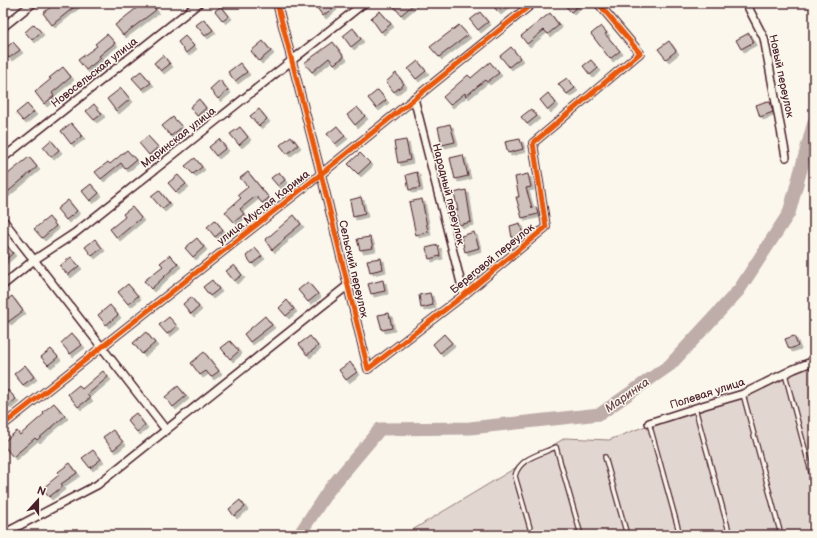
<svg xmlns="http://www.w3.org/2000/svg" width="817" height="538" viewBox="0 0 817 538" font-family="'Balsamiq Sans',sans-serif">
  <style>
    .green { fill: #e2d7d0; stroke: #967b7e }
    .lines { fill: none; stroke-linecap: round; stroke-linejoin: round }
    .river { stroke: #bfadaa; stroke-width: 13 }
    .building { fill: #cfc2bc; stroke: #4a1f2b; filter: url(#shadow) }
    .lane-casing { stroke: #4a1f2b; stroke-width: 6 }
    .street-casing { stroke: #4a1f2b; stroke-width: 10 }
    .lane { stroke: #fbf7ec; stroke-width: 3.5 }
    .street { stroke: #fbf7ec; stroke-width: 7 }
    .cycleway-casing { stroke: #fbf7ec; stroke-width: 8 }
    .cycleway { stroke: #e8590c; stroke-width: 5 }
    .labels { text-anchor: middle; stroke-width: 3; stroke-linejoin: round; paint-order: stroke }
    .street-label { font-size: 11px; fill: #4a1f2b; stroke: #fbf7ec }
    .water-label { font-size: 12px; font-style: italic; fill: #6d4a51; stroke: #fbf7ec }
  </style>
  <defs>
    <filter id="shadow"><feDropShadow dx="3" dy="3" stdDeviation="0" flood-color="#0004"/></filter>
  </defs>
  <rect width="100%" height="100%" fill="#fbf7ec"/>
  <filter id="ink" filterUnits="userSpaceOnUse"><feTurbulence type="fractalNoise" baseFrequency=".025" numOctaves="2"/><feDisplacementMap in="SourceGraphic" scale="8" xChannelSelector="R" yChannelSelector="G"/><feConvolveMatrix kernelMatrix="1 2 1 2 8 2 1 2 1" color-interpolation-filters="sRGB"/></filter>
  <g filter="url(#ink)">
    <path class="green" d="M 814,362 L 814,535 L 404,535 L 565,438 L 609,440 Z"/>
    <g class="lines">
      <path class="river" d="M 299,535 L 328,491 L 380,429 L 470,428 L 600,414 L 670,365 L 739,290 L 789,213 L 814,122"/>
    </g>
    <path class="building" d="M 56,3 L 79,3 L 52,25 L 43,13 Z
      M 143,3 L 151,3 L 156,10 L 123,35 L 115,25 Z
      M 322,3 L 331,3 L 334,7 L 323,16 L 317,8 Z
      M 391,3 L 415,3 L 401,15 Z
      M 491,3 L 509,3 L 498,12 Z
      M 563,3 L 582,3 L 571,12 Z
      M 221,6 L 229,16 L 223,21 L 215,11 Z
      M 380,11 L 391,24 L 381,32 L 371,18 Z
      M 480,12 L 488,22 L 478,30 L 470,20 Z
      M 550,13 L 559,25 L 548,34 L 544,30 L 527,44 L 521,36 Z
      M 204,19 L 213,30 L 205,36 L 196,25 Z
      M 34,24 L 41,32 L 32,40 L 25,32 Z
      M 459,25 L 468,35 L 439,57 L 430,47 Z
      M 601,26 L 607,33 L 605,34 L 620,51 L 610,59 L 591,34 Z
      M 353,28 L 361,39 L 351,47 L 343,36 Z
      M 749,33 L 754,42 L 741,49 L 736,40 Z
      M 107,34 L 115,43 L 99,56 L 101,58 L 86,70 L 78,60 L 97,46 L 95,44 Z
      M 185,36 L 194,46 L 186,53 L 178,42 Z
      M 263,41 L 271,51 L 259,61 L 251,51 Z
      M 669,41 L 676,51 L 666,59 L 658,49 Z
      M 13,42 L 20,50 L 9,58 L 3,50 Z
      M 333,42 L 344,57 L 334,64 L 329,58 L 312,72 L 304,63 Z
      M 511,47 L 520,58 L 509,67 L 500,56 Z
      M 163,55 L 170,64 L 161,71 L 154,63 Z
      M 591,60 L 598,68 L 590,75 L 583,66 Z
      M 418,61 L 426,71 L 416,79 L 408,69 Z
      M 490,62 L 499,73 L 487,82 L 485,80 L 466,96 L 465,93 L 450,105 L 443,97 L 468,75 L 471,78 Z
      M 240,63 L 247,72 L 235,81 L 228,72 Z
      M 63,67 L 71,77 L 52,93 L 54,96 L 44,104 L 35,92 L 51,79 L 49,78 Z
      M 141,71 L 151,83 L 142,89 L 132,78 Z
      M 396,73 L 404,84 L 394,92 L 386,82 Z
      M 567,78 L 575,88 L 567,94 L 558,84 Z
      M 220,80 L 228,90 L 218,99 L 210,89 Z
      M 121,88 L 130,99 L 116,111 L 107,99 Z
      M 378,90 L 386,100 L 376,108 L 368,98 Z
      M 548,93 L 556,103 L 548,110 L 540,100 Z
      M 199,99 L 206,108 L 197,116 L 190,107 Z
      M 767,101 L 768,102 L 770,102 L 773,112 L 760,117 L 756,105 Z
      M 27,104 L 34,112 L 23,121 L 16,113 Z
      M 94,104 L 102,114 L 94,120 L 86,111 Z
      M 357,107 L 365,116 L 355,125 L 347,115 Z
      M 259,109 L 267,119 L 259,126 L 250,116 Z
      M 531,109 L 537,116 L 527,124 L 521,117 Z
      M 173,117 L 182,127 L 171,136 L 162,126 Z
      M 71,123 L 82,136 L 71,144 L 61,131 Z
      M 450,124 L 455,142 L 442,145 L 438,127 Z
      M 337,126 L 345,136 L 335,144 L 327,134 Z
      M 240,127 L 248,137 L 239,145 L 230,134 Z
      M 148,136 L 158,147 L 149,155 L 139,143 Z
      M 291,136 L 298,145 L 287,154 L 280,145 Z
      M 219,139 L 226,148 L 216,156 L 209,147 Z
      M 520,139 L 523,149 L 508,153 L 505,142 Z
      M 51,140 L 59,150 L 51,157 L 43,147 Z
      M 406,140 L 410,160 L 398,163 L 394,142 Z
      M 127,150 L 136,160 L 125,169 L 121,163 L 101,179 L 95,172 L 108,162 L 110,164 Z
      M 360,153 L 370,163 L 358,174 L 348,164 Z
      M 463,155 L 468,176 L 455,179 L 450,158 Z
      M 29,157 L 37,167 L 3,196 L 3,178 Z
      M 195,158 L 202,167 L 193,174 L 185,166 Z
      M 248,172 L 269,198 L 262,203 L 256,196 L 240,209 L 244,214 L 234,222 L 225,212 L 241,198 L 238,195 L 248,187 L 240,178 Z
      M 279,172 L 285,180 L 278,186 L 271,178 Z
      M 417,172 L 420,188 L 409,190 L 406,175 Z
      M 528,174 L 531,187 L 526,188 L 532,208 L 536,207 L 538,214 L 522,218 L 516,197 L 519,197 L 515,177 Z
      M 178,175 L 186,184 L 176,192 L 168,183 Z
      M 91,184 L 99,193 L 90,201 L 82,191 Z
      M 159,190 L 169,203 L 162,209 L 151,196 Z
      M 466,190 L 471,222 L 459,225 L 455,210 L 458,210 L 454,193 Z
      M 361,197 L 365,214 L 353,217 L 350,200 Z
      M 422,199 L 428,232 L 416,235 L 409,202 Z
      M 68,200 L 77,211 L 66,220 L 57,209 Z
      M 132,207 L 141,218 L 117,238 L 110,229 L 125,217 L 123,214 Z
      M 294,215 L 301,224 L 284,238 L 285,239 L 272,250 L 265,240 Z
      M 49,217 L 56,226 L 42,238 L 34,229 Z
      M 215,220 L 223,230 L 215,237 L 207,227 Z
      M 520,223 L 523,236 L 512,238 L 510,226 Z
      M 474,232 L 479,248 L 465,252 L 461,236 Z
      M 370,237 L 373,248 L 360,250 L 357,239 Z
      M 197,238 L 204,247 L 193,257 L 185,248 Z
      M 95,239 L 102,248 L 92,256 L 85,247 Z
      M 3,241 L 13,253 L 3,262 Z
      M 438,245 L 440,256 L 429,259 L 426,248 Z
      M 255,248 L 262,256 L 252,264 L 246,256 Z
      M 170,255 L 178,264 L 151,289 L 144,281 L 163,266 L 160,263 Z
      M 71,257 L 79,266 L 68,275 L 60,266 Z
      M 381,258 L 383,269 L 370,272 L 367,260 Z
      M 234,265 L 242,275 L 234,281 L 226,271 Z
      M 212,280 L 219,289 L 210,296 L 203,287 Z
      M 383,280 L 385,291 L 371,294 L 368,284 Z
      M 308,282 L 318,294 L 308,302 L 298,290 Z
      M 128,284 L 138,296 L 128,304 L 118,292 Z
      M 430,293 L 433,305 L 421,308 L 419,295 Z
      M 12,296 L 23,311 L 8,322 L 3,316 L 3,303 Z
      M 191,297 L 199,307 L 191,314 L 183,304 Z
      M 287,300 L 294,309 L 286,316 L 279,308 Z
      M 110,305 L 118,315 L 106,325 L 98,315 Z
      M 389,313 L 392,328 L 382,330 L 378,315 Z
      M 265,316 L 272,325 L 250,342 L 244,334 Z
      M 169,317 L 177,326 L 167,334 L 159,325 Z
      M 146,332 L 155,343 L 142,354 L 133,343 Z
      M 72,333 L 82,345 L 70,354 L 61,343 Z
      M 444,334 L 452,343 L 440,353 L 433,344 Z
      M 310,336 L 318,346 L 307,355 L 299,344 Z
      M 794,336 L 798,346 L 789,349 L 785,339 Z
      M 230,341 L 239,351 L 230,359 L 221,348 Z
      M 51,349 L 58,357 L 48,365 L 41,357 Z
      M 204,352 L 219,371 L 211,377 L 206,371 L 200,375 L 191,363 Z
      M 350,362 L 357,372 L 346,380 L 339,370 Z
      M 25,365 L 34,377 L 23,385 L 14,374 Z
      M 103,371 L 108,377 L 87,395 L 90,398 L 78,407 L 68,394 L 79,385 L 82,389 Z
      M 178,386 L 186,396 L 173,407 L 165,397 Z
      M 8,390 L 16,399 L 8,406 L 3,400 L 3,394 Z
      M 54,403 L 65,416 L 37,440 L 35,438 L 13,457 L 3,445 L 3,442 L 17,431 L 20,435 L 44,414 L 43,412 Z
      M 136,413 L 145,425 L 137,432 L 127,420 Z
      M 113,430 L 123,442 L 113,450 L 103,437 Z
      M 93,450 L 101,459 L 90,468 L 82,458 Z
      M 70,463 L 77,473 L 61,484 L 63,486 L 49,497 L 42,489 L 60,474 L 58,472 Z
      M 240,500 L 245,507 L 234,516 L 229,509 Z"/>
    <g class="lines">
      <g class="lane-casing">
        <path id="lane" d="M 785,374 L 814,483
          M 743,394 L 781,535
          M 695,408 L 730,535
          M 649,423 L 680,535
          M 605,457 L 627,535
          M 532,535 L 515,476 C 519,458 541,454 556,447 L 581,535"/>
      </g>
      <g class="street-casing">
        <path id="street" d="M 277,3 L 321,174 L 368,369 L 464,295 L 546,227 L 533,143 L 640,53 L 598,3
          M 746,3 L 764,38 L 786,157
          M 3,27 L 33,3
          M 414,98 L 464,295
          M 3,158 L 199,3
          M 3,220 L 166,430
          M 3,285 L 34,260 L 75,233 L 364,3
          M 649,423 L 705,405 L 743,394 L 794,369 L 814,361
          M 3,425 L 321,174 L 533,3
          M 3,534 L 97,485 L 347,286"/>
      </g>
      <use href="#lane" class="lane"/>
      <use href="#street" class="street"/>
      <g class="cycleway-casing">
        <path id="cycleway" d="M 277,3 L 321,174 L 368,369 L 464,295 L 546,227 L 533,143 L 640,53 L 598,3
          M 3,425 L 321,174 L 533,3"/>
      </g>
      <use href="#cycleway" class="cycleway"/>
    </g>
  </g>
  <g class="labels">
    <g class="street-label">
      <text transform="translate(94 72) rotate(-38)" y="4">Новосельская улица</text>
      <text transform="translate(782 76) rotate(78)" y="4">Новый переулок</text>
      <text transform="translate(178 137) rotate(-38)" y="4">Маринская улица</text>
      <text transform="translate(449 194) rotate(76)" y="4">Народный переулок</text>
      <text transform="translate(263 207) rotate(-38)" y="4">улица Мустая Карима</text>
      <text transform="translate(492 258) rotate(-39)" y="4">Береговой переулок</text>
      <text transform="translate(354 269) rotate(77)" y="4">Сельский переулок</text>
      <text transform="translate(707 393) rotate(-18)" y="4">Полевая улица</text>
    </g>
    <g class="water-label">
      <text transform="translate(627 395) rotate(-35)" y="4">Маринка</text>
    </g>
  </g>
  <rect width="817" height="538" fill="none" stroke="#fbf7ec" stroke-width="16"/>
  <rect x="8" y="8" width="801" height="522" fill="none" stroke="#4a1f2b" stroke-width="1.5" filter="url(#ink)"/>
  <g transform="translate(38 500) rotate(21)" stroke="#fbf7ec" stroke-width="3" paint-order="stroke">
  <path d="M0-3L7 15L0 10L-7 15Z" fill="#4a1f2b"/>
  <text y="-6" font-size="11" font-weight="bold" text-anchor="middle" fill="#4a1f2b">N</text>
  </g>
</svg>
